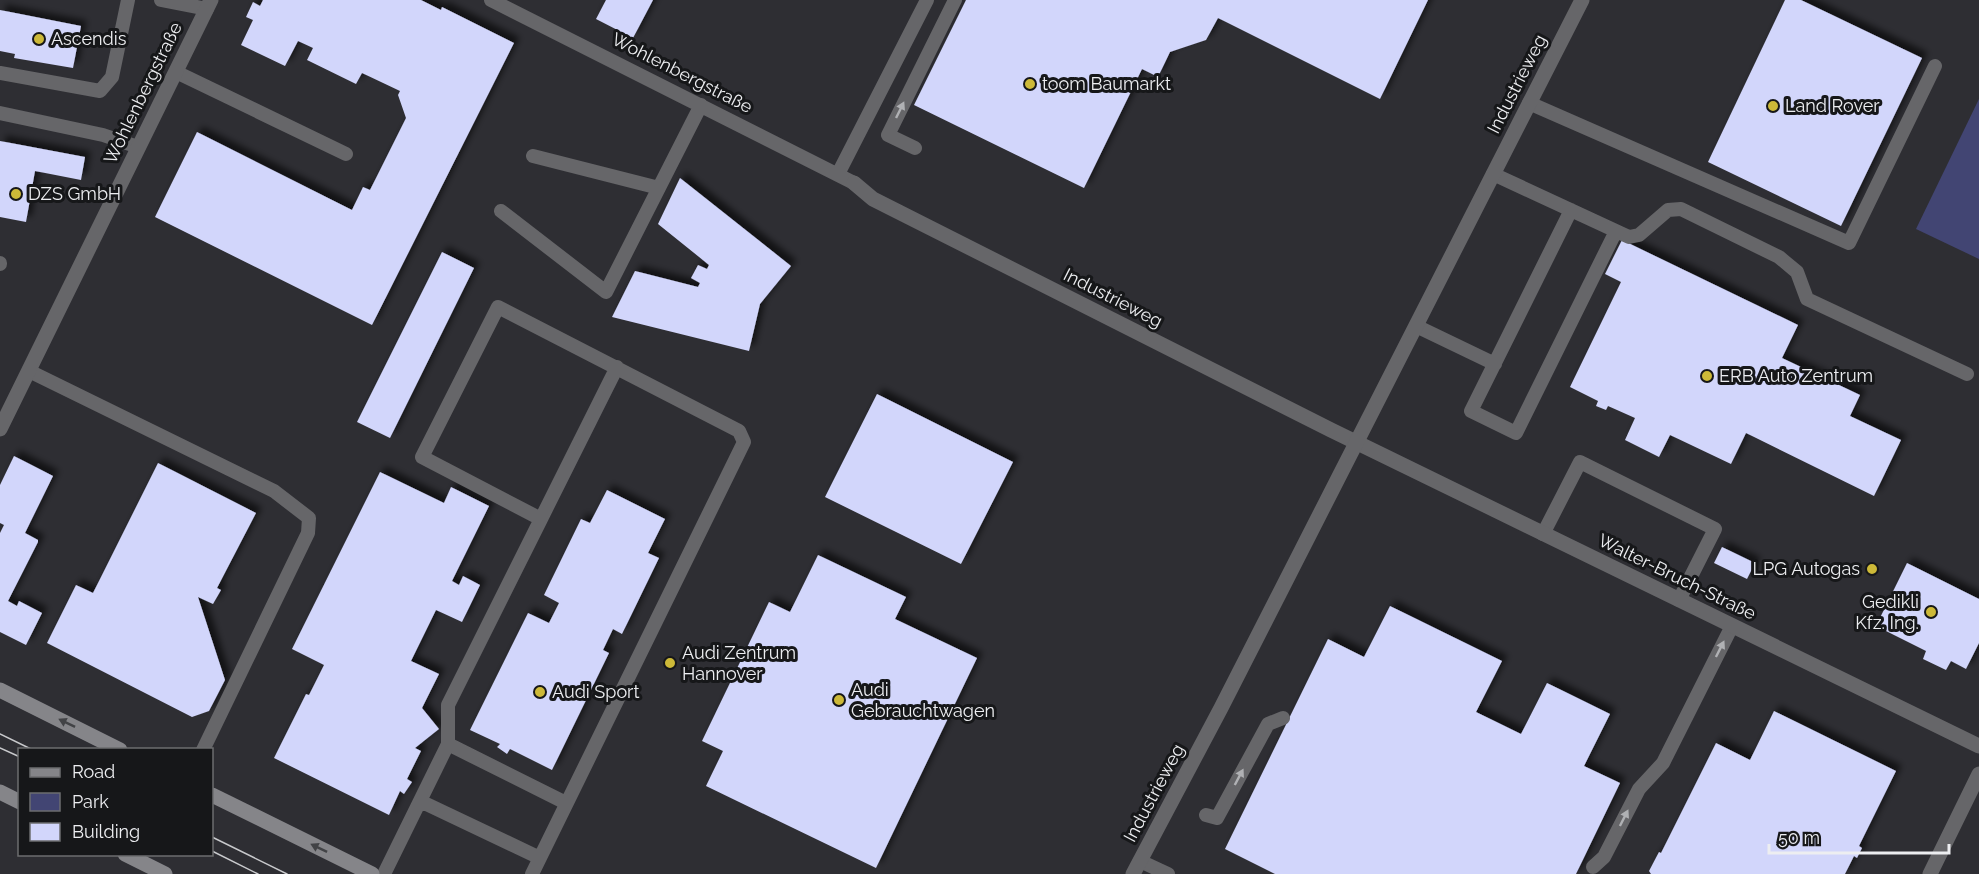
<svg xmlns="http://www.w3.org/2000/svg" width="1979" height="874" viewBox="0 0 1979 874" font-family="Raleway,sans-serif">
  <style>
    .green { fill: #424573 }
    .building { fill: #d2d6fb; filter: url(#shadow) }
    .lines { fill: none; stroke-linecap: round; stroke-linejoin: round }
    .service { stroke: #666669; stroke-width: 14 }
    .minor { stroke: #666669; stroke-width: 15 }
    .tertiary { stroke: #666669; stroke-width: 15 }
    .secondary { stroke: #858589; stroke-width: 15 }
    .tram { stroke: #c8c9cc; stroke-width: 1.5 }
    .oneway { fill: #b0b1b4 }
    .oneway2 { fill: #424346 }
    .poi-dot { fill: #cdb938; stroke: #161719; stroke-width: 2 }
    .labels { text-anchor: middle; stroke-width: 6; stroke-linejoin: round; paint-order: stroke }
    .poi-label { font-size: 18px; fill: #edeef1; stroke: #161719; text-anchor: start }
    .street-label { font-size: 18px; fill: #edeef1; stroke: #161719 }
  </style>
  <defs>
    <filter id="shadow"><feDropShadow dx="5.5" dy="-5.5" stdDeviation="3" flood-color="#0009"/></filter>
  </defs>
  <rect width="100%" height="100%" fill="#2e2e33"/>
  <path class="green" d="M 1979,99 L 1979,259 L 1916,229 Z"/>
  <path class="building" d="M 263,0 L 421,0 L 441,10 L 442,7 L 514,43 L 372,325 L 155,217 L 197,132 L 352,210 L 363,187 L 370,190 L 406,118 L 398,95 L 400,91 L 362,73 L 356,84 L 307,60 L 313,48 L 298,41 L 285,66 L 241,45 L 253,20 L 246,17 L 253,2 L 260,6 Z
    M 606,0 L 653,0 L 633,38 L 596,19 Z
    M 966,0 L 1428,0 L 1380,99 L 1218,18 L 1206,40 L 1170,52 L 1158,77 L 1142,69 L 1084,188 L 914,105 Z
    M 1785,0 L 1801,0 L 1922,58 L 1841,226 L 1708,162 Z
    M 0,10 L 81,26 L 73,68 L 14,58 L 15,54 L 0,51 Z
    M 0,141 L 85,157 L 81,180 L 35,171 L 26,222 L 0,217 Z
    M 680,178 L 791,266 L 760,304 L 749,351 L 612,317 L 635,271 L 698,287 L 700,283 L 691,278 L 698,265 L 707,269 L 709,265 L 658,224 Z
    M 1622,240 L 1798,325 L 1782,358 L 1860,395 L 1850,416 L 1901,440 L 1874,496 L 1746,433 L 1731,464 L 1670,435 L 1659,457 L 1625,440 L 1635,418 L 1608,406 L 1606,410 L 1596,406 L 1598,401 L 1570,387 L 1621,282 L 1605,274 Z
    M 442,252 L 474,268 L 390,438 L 357,422 Z
    M 877,394 L 1013,462 L 961,564 L 825,497 Z
    M 14,456 L 53,476 L 25,533 L 38,540 L 38,542 L 8,601 L 17,606 L 19,601 L 42,613 L 26,645 L 0,632 L 0,533 L 4,525 L 0,523 L 0,485 Z
    M 158,463 L 256,513 L 217,588 L 221,590 L 213,604 L 198,597 L 225,680 L 209,711 L 192,717 L 47,643 L 76,585 L 93,593 Z
    M 380,472 L 444,503 L 451,487 L 489,506 L 452,581 L 459,585 L 463,576 L 480,585 L 462,622 L 436,610 L 411,661 L 439,674 L 422,708 L 439,729 L 415,748 L 421,751 L 407,779 L 412,782 L 404,794 L 400,791 L 389,815 L 274,758 L 306,694 L 309,695 L 324,665 L 292,649 Z
    M 607,490 L 665,519 L 648,553 L 659,558 L 622,634 L 613,629 L 603,650 L 609,653 L 552,770 L 510,749 L 507,754 L 497,747 L 500,744 L 470,730 L 528,613 L 549,623 L 559,603 L 544,595 L 581,519 L 590,523 Z
    M 1722,547 L 1755,563 L 1747,579 L 1714,563 Z
    M 818,555 L 906,597 L 895,619 L 977,658 L 876,868 L 706,786 L 723,751 L 702,741 L 769,602 L 790,612 Z
    M 1907,563 L 1979,599 L 1979,643 L 1966,669 L 1951,661 L 1946,670 L 1923,659 L 1926,651 L 1876,626 Z
    M 1390,606 L 1502,661 L 1476,712 L 1521,734 L 1547,683 L 1610,714 L 1584,766 L 1620,783 L 1576,874 L 1275,874 L 1225,849 L 1328,639 L 1364,657 Z
    M 1774,711 L 1896,771 L 1859,846 L 1862,848 L 1857,858 L 1854,856 L 1845,874 L 1651,874 L 1649,871 L 1659,852 L 1661,853 L 1716,743 L 1750,760 Z"/>
  <g class="lines">
    <path class="service" d="M 161,0 L 207,9
      M 491,0 L 854,183
      M 176,72 L 346,154
      M 0,73 L 100,91 L 112,77 L 128,0
      M 1529,103 L 1849,243 L 1935,66
      M 0,113 L 103,135 L 138,147
      M 915,148 L 888,135 L 955,0
      M 533,156 L 659,188
      M 838,174 L 927,0
      M 1493,174 L 1629,237 L 1639,235 L 1668,210 L 1681,209 L 1779,257 L 1797,272 L 1807,299 L 1967,374
      M 1571,210 L 1471,411 L 1516,433 L 1616,231
      M 501,211 L 606,292 L 701,105
      M 0,264 L 0,263
      M 1416,326 L 1495,364
      M 29,371 L 274,491 L 309,518 L 308,533 L 203,750
      M 541,519 L 448,705 L 448,744 L 566,803
      M 1543,534 L 1580,462 L 1715,529 L 1679,600
      M 420,801 L 540,858
      M 1206,815 L 1217,818 L 1268,724 L 1283,718
      M 1140,861 L 1168,874
      M 1593,867 L 1604,857 L 1639,789 L 1663,763 L 1732,626
      M 384,874 L 448,744
      M 532,874 L 744,442 L 739,431 L 498,307 L 422,457 L 541,519 L 617,367"/>
    <path class="minor" d="M 854,183 L 873,199 L 1331,430 L 1979,746
      M 0,429 L 211,0
      M 1930,874 L 1979,774"/>
    <path class="tertiary" d="M 1133,874 L 1221,708 L 1582,0"/>
    <path class="secondary" d="M 0,690 L 120,750
      M 0,792 L 20,802
      M 212,795 L 372,874
      M 125,854 L 165,874"/>
    <path class="tram" d="M 0,734 L 33,750
      M 0,748 L 20,757
      M 212,837 L 287,874
      M 212,851 L 258,874"/>
  </g>
  <defs><path id="oneway-solid" d="M-6-.8H1V-3.2L6.5 0L1 3.2V.8H-6Z" transform="scale(1.5)"/></defs>
  <g class="oneway">
    <use href="#oneway-solid" transform="translate(900 110) rotate(-64)"/>
    <use href="#oneway-solid" transform="translate(1720 649) rotate(-63)"/>
    <use href="#oneway-solid" transform="translate(1239 777) rotate(-62)"/>
    <use href="#oneway-solid" transform="translate(1624 818) rotate(-63)"/>
  </g>
  <g class="oneway2">
    <use href="#oneway-solid" transform="translate(67 723) rotate(-154)"/>
    <use href="#oneway-solid" transform="translate(319 848) rotate(-154)"/>
  </g>
  <g class="poi-dot">
    <circle cx="39" cy="39" r="6"/>
    <circle cx="1030" cy="84" r="6"/>
    <circle cx="1773" cy="106" r="6"/>
    <circle cx="16" cy="194" r="6"/>
    <circle cx="1707" cy="376" r="6"/>
    <circle cx="1872" cy="569" r="6"/>
    <circle cx="1931" cy="612" r="6"/>
    <circle cx="670" cy="663" r="6"/>
    <circle cx="540" cy="692" r="6"/>
    <circle cx="839" cy="700" r="6"/>
  </g>
  <g class="labels">
    <g class="poi-label">
      <text x="51" y="45">Ascendis</text>
      <text x="1042" y="90">toom Baumarkt</text>
      <text x="1785" y="112">Land Rover</text>
      <text x="28" y="200">DZS GmbH</text>
      <text x="1719" y="382">ERB Auto Zentrum</text>
      <text x="1860" y="575" text-anchor="end">LPG Autogas</text>
      <text x="1919" y="608" text-anchor="end">Gedikli<tspan x="1919" dy="21">Kfz. Ing.</tspan></text>
      <text x="682" y="659">Audi Zentrum<tspan x="682" dy="21">Hannover</tspan></text>
      <text x="851" y="696">Audi<tspan x="851" dy="21">Gebrauchtwagen</tspan></text>
      <text x="552" y="698">Audi Sport</text>
    </g>
    <g class="street-label">
      <text transform="translate(682 73) rotate(27)" y="6">Wohlenbergstraße</text>
      <text transform="translate(1517 84) rotate(-63)" y="6">Industrieweg</text>
      <text transform="translate(143 93) rotate(-64)" y="6">Wohlenbergstraße</text>
      <text transform="translate(1113 298) rotate(27)" y="6">Industrieweg</text>
      <text transform="translate(1677 577) rotate(26)" y="6">Walter-Bruch-Straße</text>
      <text transform="translate(1154 793) rotate(-62)" y="6">Industrieweg</text>
    </g>
  </g>
  <rect x="18" y="748" width="195" height="108" fill="#161719" stroke="#6c6d6f" stroke-width="1.5"/>
  <rect x="30" y="768" width="30" height="9" fill="#858589" stroke="#6c6d6f" stroke-width="1.5"/>
  <text x="72" y="778" font-size="18" fill="#edeef1">Road</text>
  <rect x="30" y="793" width="30" height="18" fill="#424573" stroke="#6c6d6f" stroke-width="1.5"/>
  <text x="72" y="808" font-size="18" fill="#edeef1">Park</text>
  <rect x="30" y="823" width="30" height="18" fill="#d2d6fb" stroke="#6c6d6f" stroke-width="1.5"/>
  <text x="72" y="838" font-size="18" fill="#edeef1">Building</text>
  <path d="M1769 844v9h180v-9" fill="none" stroke="#edeef1" stroke-width="3"/>
  <text x="1778" y="844" font-size="18" fill="#edeef1" stroke="#161719" stroke-width="4.5" paint-order="stroke">50 m</text>
</svg>
